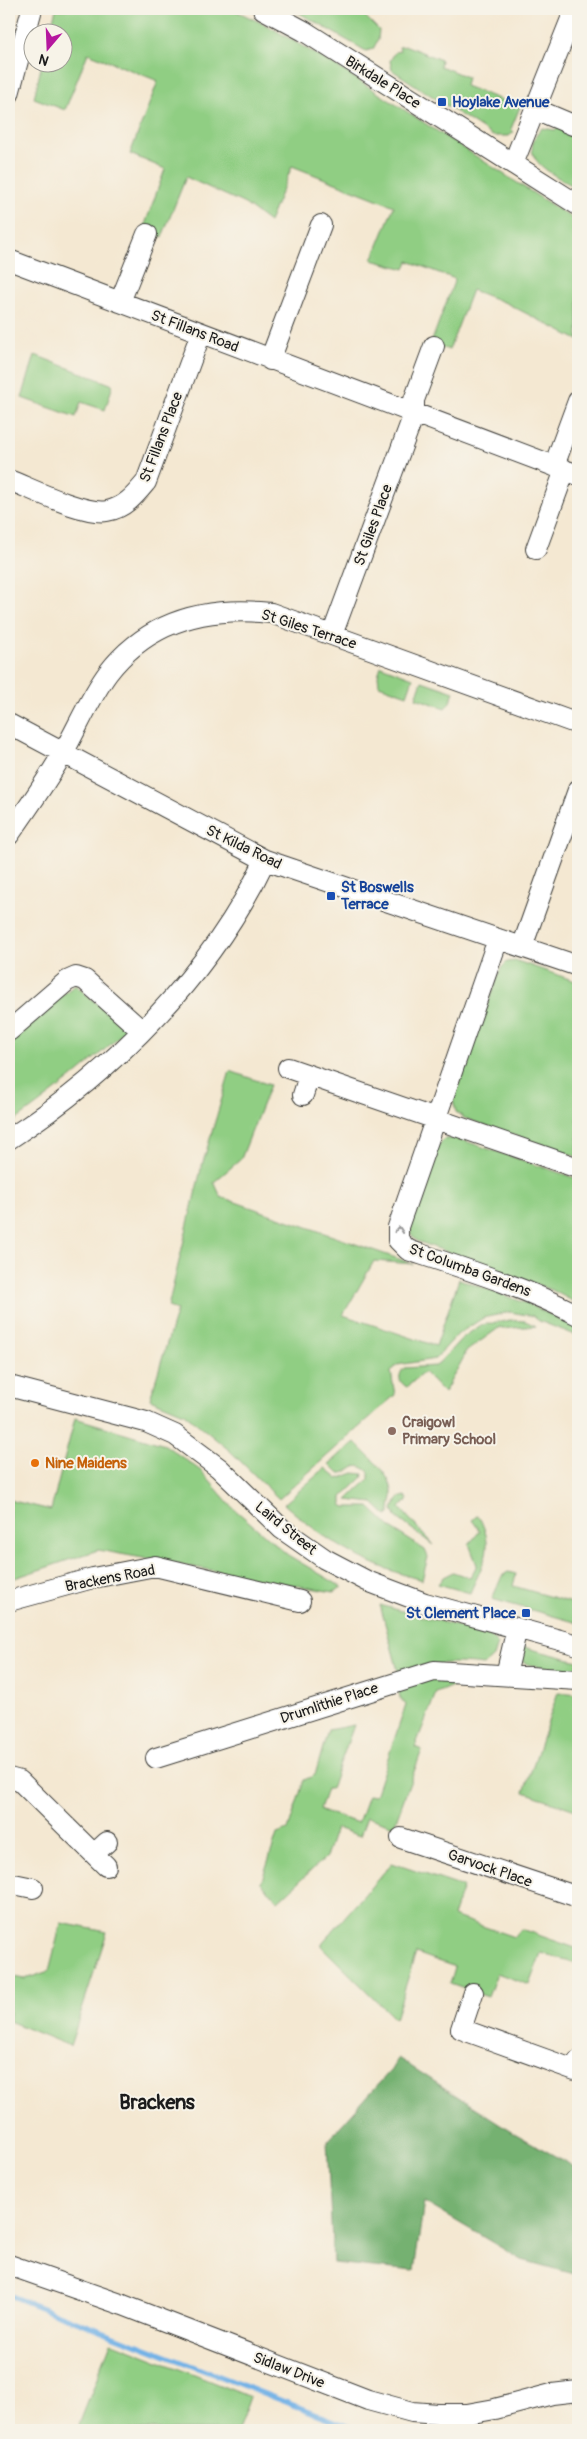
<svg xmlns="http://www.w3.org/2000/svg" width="587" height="2439" viewBox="0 0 587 2439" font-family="Pangolin,sans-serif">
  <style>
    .green { fill: #90ce83; stroke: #567550 }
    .forest { fill: #74b171; stroke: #486646 }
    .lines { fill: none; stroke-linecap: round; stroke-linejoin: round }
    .stream { stroke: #73b2e6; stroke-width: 5 }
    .minor-casing { stroke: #3c3b37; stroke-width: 22 }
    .minor { stroke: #fff; stroke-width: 20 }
    .oneway { stroke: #999 }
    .transit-dot { fill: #1a4fb4; stroke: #f7f3e8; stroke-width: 2 }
    .education-dot { fill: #8d6e63; stroke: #f7f3e8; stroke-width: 2 }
    .food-dot { fill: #e8710a; stroke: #f7f3e8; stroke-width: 2 }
    .labels { text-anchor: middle; stroke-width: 4; stroke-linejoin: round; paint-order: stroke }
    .street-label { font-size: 15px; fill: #1c1c1c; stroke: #f7f3e8 }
    .transit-label { font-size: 15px; font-weight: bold; fill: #164399; stroke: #f7f3e8; text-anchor: start }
    .education-label { font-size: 15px; font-weight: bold; fill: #785e54; stroke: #f7f3e8; text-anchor: start }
    .food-label { font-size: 15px; font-weight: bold; fill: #c56008; stroke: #f7f3e8; text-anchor: start }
    .district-label { font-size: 20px; font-weight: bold; fill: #1c1c1c; stroke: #f7f3e8 }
  </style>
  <rect width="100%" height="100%" fill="#f7f3e8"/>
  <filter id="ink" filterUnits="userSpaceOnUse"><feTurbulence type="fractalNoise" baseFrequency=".02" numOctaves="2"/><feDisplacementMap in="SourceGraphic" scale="10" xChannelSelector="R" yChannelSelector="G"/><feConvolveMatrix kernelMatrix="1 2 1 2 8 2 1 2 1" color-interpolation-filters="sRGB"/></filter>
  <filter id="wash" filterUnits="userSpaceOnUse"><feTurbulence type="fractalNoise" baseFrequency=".0096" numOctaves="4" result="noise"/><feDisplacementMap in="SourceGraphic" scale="20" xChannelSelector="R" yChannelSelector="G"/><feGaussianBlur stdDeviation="1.12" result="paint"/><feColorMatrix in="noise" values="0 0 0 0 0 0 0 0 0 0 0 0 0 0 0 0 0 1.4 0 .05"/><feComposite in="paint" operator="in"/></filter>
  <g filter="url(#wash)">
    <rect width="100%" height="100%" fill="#f4e8d2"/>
    <path class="green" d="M 56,9 L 232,9 L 270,27 L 344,71 L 578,222 L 578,340 L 506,303 L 472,290 L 449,350 L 431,343 L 455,279 L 408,261 L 405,269 L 372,260 L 394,206 L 292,166 L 269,222 L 245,204 L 186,177 L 162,237 L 143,230 L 165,169 L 130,154 L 158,81 L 88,53 L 65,110 L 34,98 L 42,63 L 62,62 L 62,32 L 50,32 Z
      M 292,9 L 347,9 L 365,16 L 379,30 L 378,40 L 373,49 L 366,51 Z
      M 407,46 L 441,60 L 440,66 L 467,77 L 465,86 L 520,107 L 511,129 L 514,132 L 509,136 L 493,136 L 392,70 L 390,61 L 395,52 L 400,51 L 399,47 Z
      M 558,127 L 578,132 L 578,189 C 556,175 513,160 542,128 L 555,130 Z
      M 35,355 L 113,385 L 105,410 L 81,402 L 76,417 L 22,398 Z
      M 381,666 L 413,678 L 407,695 L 379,685 L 378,675 Z
      M 422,681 L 454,692 L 449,704 L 445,708 L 416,698 Z
      M 517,961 L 578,982 L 578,1157 L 464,1118 L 456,1112 L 453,1100 L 501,968 L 507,962 Z
      M 75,985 L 127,1029 C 90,1064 51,1096 9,1125 L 9,1037 Z
      M 230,1071 L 270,1085 L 241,1159 L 214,1182 L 221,1197 L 413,1264 L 374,1261 L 343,1315 L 436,1346 L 459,1279 L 528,1304 L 578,1328 L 578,1336 L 539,1321 L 533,1316 L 510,1312 L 483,1318 L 458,1334 L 435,1359 L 397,1365 L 391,1372 L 395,1395 L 279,1499 L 229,1450 L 184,1413 L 150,1399 L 177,1310 L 168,1307 L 201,1169 Z
      M 456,1138 L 578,1179 L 578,1304 L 552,1290 L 417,1241 L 411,1234 L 410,1224 L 437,1146 L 445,1139 Z
      M 510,1320 L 525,1321 L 536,1326 L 501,1329 L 500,1327 L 464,1353 L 465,1355 L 444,1393 L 424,1372 L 407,1387 C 398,1382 398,1375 404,1368 L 436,1366 L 462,1338 L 481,1325 Z
      M 75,1418 L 165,1445 L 201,1471 L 233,1508 L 288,1555 L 342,1587 L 333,1592 L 98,1550 L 9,1580 L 9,1500 L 51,1510 Z
      M 355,1442 C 367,1455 390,1473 392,1491 C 393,1499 389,1506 390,1514 L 387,1516 L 373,1503 L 347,1500 L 369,1479 L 369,1472 C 353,1458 352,1475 338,1473 L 329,1464 Z
      M 325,1468 L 338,1479 L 354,1473 L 363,1474 L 362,1478 L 342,1497 L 342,1505 L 346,1507 L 369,1507 L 391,1528 L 425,1550 L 428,1557 L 422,1580 C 365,1565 328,1543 284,1504 Z
      M 405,1496 L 408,1500 L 400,1508 L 433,1545 L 396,1517 L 393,1509 L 399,1498 Z
      M 478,1515 C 496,1548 484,1560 470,1593 L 438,1584 L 443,1577 L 453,1572 L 470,1578 L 477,1565 L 469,1544 L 480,1531 L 472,1520 Z
      M 508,1572 L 516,1574 L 513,1586 L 576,1604 L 578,1597 L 578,1623 L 492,1599 L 502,1576 Z
      M 380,1605 L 490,1635 L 497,1644 L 493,1657 L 484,1665 C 454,1661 427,1663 398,1671 Z
      M 523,1647 L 578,1661 L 578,1672 L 531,1665 L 518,1660 L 519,1649 Z
      M 433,1678 L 462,1682 L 436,1693 L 415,1747 L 422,1750 L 394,1826 L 367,1817 L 360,1836 L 336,1828 L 326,1857 L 278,1901 L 261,1883 L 277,1834 L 288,1830 L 304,1780 L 315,1775 L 328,1730 L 354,1725 L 331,1789 L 327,1789 L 320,1810 L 358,1823 L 368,1795 L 375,1796 L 406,1705 L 400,1698 L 398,1688 Z
      M 558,1692 L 578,1694 L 578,1811 L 524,1792 Z
      M 392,1863 L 463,1887 L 453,1916 L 514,1937 L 521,1929 L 578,1949 L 578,1963 L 541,1953 L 529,1985 L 497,1973 L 488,1997 L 450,1984 L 455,1967 L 416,1953 L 395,2019 L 322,1947 L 322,1943 Z
      M 61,1923 L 107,1932 L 70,2046 L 9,2021 L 9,1976 L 25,1979 L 49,1971 Z
      M 111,2342 L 250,2397 L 238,2430 L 77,2430 Z"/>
    <path class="forest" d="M 398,2058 L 516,2134 L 578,2169 L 578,2275 L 522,2260 L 424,2202 L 414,2271 L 333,2263 L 327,2141 L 391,2070 Z"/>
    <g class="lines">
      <path class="stream" d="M 9,2295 L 358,2430"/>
    </g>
  </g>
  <g filter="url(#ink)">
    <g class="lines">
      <g class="minor-casing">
        <path id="minor" d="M 263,9 L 304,31 L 578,205
          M 9,94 L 32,9
          M 535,109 L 573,125 L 578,125
          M 513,164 L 575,9
          M 9,260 L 578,475
          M 120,302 L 147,234
          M 270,360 L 321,225
          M 554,466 L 578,401
          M 9,480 C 32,489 84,515 107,511 C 125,508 136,494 146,482 L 201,333
          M 536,549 L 565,470
          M 332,635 L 414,414 L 414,400 L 434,346
          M 9,724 L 265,860 L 578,966
          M 9,835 C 28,808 47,781 63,753 C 78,727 90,697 108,673 C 149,620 207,606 271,613 L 578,724
          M 498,939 L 398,1227 L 398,1240 L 408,1250 C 466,1269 524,1287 578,1315
          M 522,947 L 578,790
          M 9,1031 L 67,981 L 76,977 L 85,980 L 142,1031
          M 288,1068 L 578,1168
          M 303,1095 L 309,1076
          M 9,1139 C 113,1072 212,973 265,860
          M 9,1386 L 146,1422 L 175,1435 L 219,1468 L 282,1529 L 325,1559 L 367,1581 L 425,1603 L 578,1645
          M 9,1601 L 93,1578 L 155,1566 L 300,1601
          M 506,1675 L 517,1628
          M 156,1758 L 434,1671 L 578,1680
          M 9,1778 L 20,1781 L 106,1866
          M 401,1838 L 578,1897
          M 94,1854 L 107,1842
          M 9,1883 L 33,1888
          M 473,1993 L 461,2029 L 575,2070 L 578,2061
          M 9,2265 L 123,2305 L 368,2400 L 412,2412 L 438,2414 L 467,2414 L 495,2409 L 552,2394 L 578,2391"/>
      </g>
      <use href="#minor" class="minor"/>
    </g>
    <defs><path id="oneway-chevron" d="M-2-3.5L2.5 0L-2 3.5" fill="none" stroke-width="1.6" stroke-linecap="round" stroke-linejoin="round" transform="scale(1.25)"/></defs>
    <use class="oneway" href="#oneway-chevron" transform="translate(399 1230) rotate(-85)"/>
  </g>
  <g class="transit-dot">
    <rect x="437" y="97" width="10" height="10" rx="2.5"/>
    <rect x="326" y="891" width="10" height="10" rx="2.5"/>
    <rect x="521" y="1608" width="10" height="10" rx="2.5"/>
  </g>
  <circle class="education-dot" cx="392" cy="1431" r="5"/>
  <circle class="food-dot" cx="35" cy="1463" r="5"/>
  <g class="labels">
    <g class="street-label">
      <text transform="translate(383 82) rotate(32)" y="5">Birkdale Place</text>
      <text transform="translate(195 331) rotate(21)" y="5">St Fillans Road</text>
      <text transform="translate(161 437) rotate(-69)" y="5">St Fillans Place</text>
      <text transform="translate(373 525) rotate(-70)" y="5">St Giles Place</text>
      <text transform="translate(309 629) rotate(18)" y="5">St Giles Terrace</text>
      <text transform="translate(244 847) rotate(26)" y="5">St Kilda Road</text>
      <text transform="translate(470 1270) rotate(20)" y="5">St Columba Gardens</text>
      <text transform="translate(286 1528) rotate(39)" y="5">Laird Street</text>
      <text transform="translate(110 1578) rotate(-11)" y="5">Brackens Road</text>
      <text transform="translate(329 1703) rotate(-18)" y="5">Drumlithie Place</text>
      <text transform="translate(490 1868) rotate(19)" y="5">Garvock Place</text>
      <text transform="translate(289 2370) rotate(21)" y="5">Sidlaw Drive</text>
    </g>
    <g class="transit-label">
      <text x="452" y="107">Hoylake Avenue</text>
      <text x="341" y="892">St Boswells<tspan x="341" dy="17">Terrace</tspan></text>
      <text x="516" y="1618" text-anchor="end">St Clement Place</text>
    </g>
    <g class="education-label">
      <text x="402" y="1427">Craigowl<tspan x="402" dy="17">Primary School</tspan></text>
    </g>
    <g class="food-label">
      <text x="45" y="1468">Nine Maidens</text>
    </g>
    <g class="district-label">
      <text x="157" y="2109">Brackens</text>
    </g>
  </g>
  <rect width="587" height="2439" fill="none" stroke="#f7f3e8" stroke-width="30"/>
  <g transform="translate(48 48) rotate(199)"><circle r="24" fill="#f7f3e8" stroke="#9f9d96"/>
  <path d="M0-4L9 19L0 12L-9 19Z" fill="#b5179e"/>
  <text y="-8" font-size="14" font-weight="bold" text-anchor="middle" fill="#1c1c1c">N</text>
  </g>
</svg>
